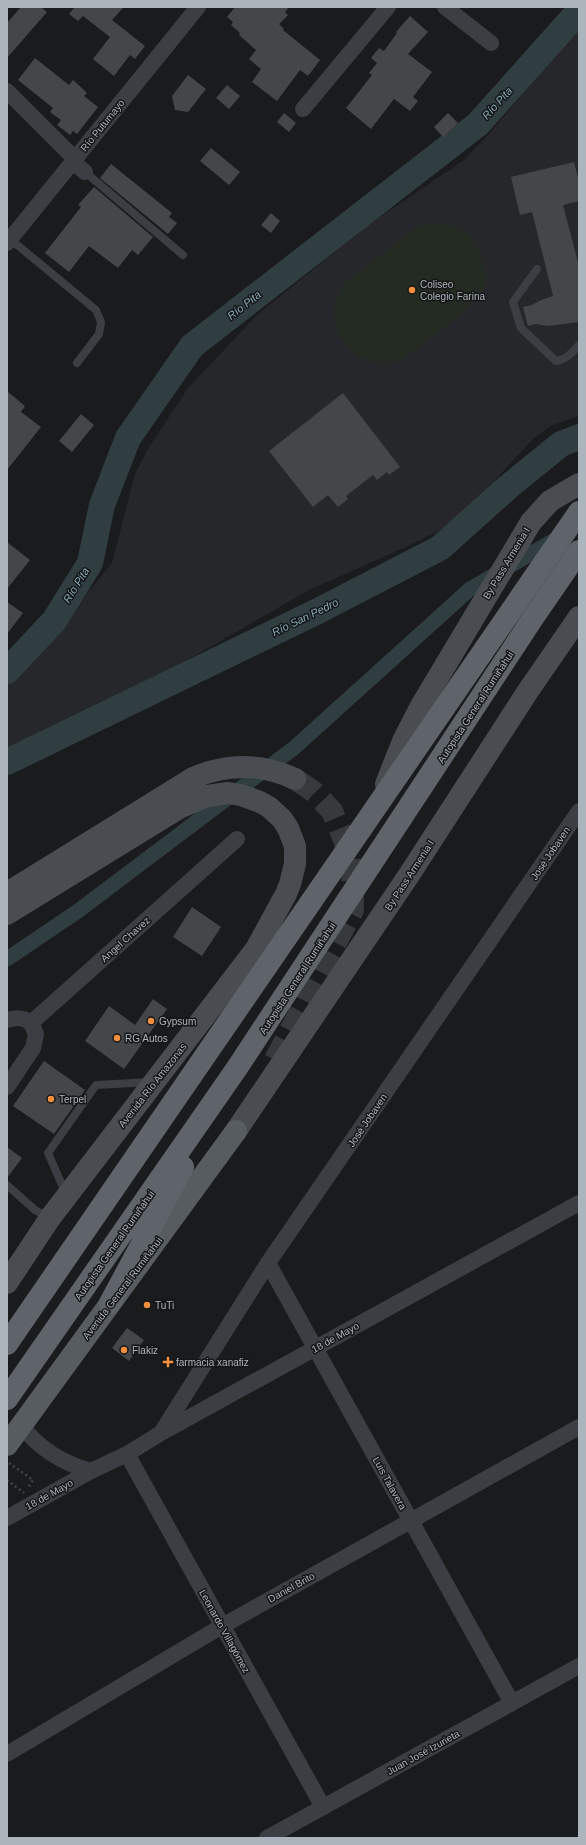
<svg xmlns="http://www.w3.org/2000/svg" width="586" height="1845" viewBox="0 0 586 1845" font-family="Helvetica,sans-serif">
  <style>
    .built { fill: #26272a }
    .green { fill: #232b22 }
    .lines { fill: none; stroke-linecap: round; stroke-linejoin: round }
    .canal { stroke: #303d41; stroke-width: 15 }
    .river { stroke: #303d41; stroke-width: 26 }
    .building { fill: #45464a }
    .secondary-tunnel { stroke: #373a3d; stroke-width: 22; stroke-dasharray: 22 11; stroke-linecap: butt }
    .path { stroke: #414549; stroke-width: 2.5; stroke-dasharray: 2 3; stroke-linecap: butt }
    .service { stroke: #3b3e42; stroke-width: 8 }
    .minor { stroke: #3b3e42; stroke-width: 16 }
    .secondary { stroke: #494d52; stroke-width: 22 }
    .primary { stroke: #575c61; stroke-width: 22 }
    .trunk { stroke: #5f646a; stroke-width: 22 }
    .poi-dot { fill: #f38f3d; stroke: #151618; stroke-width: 1.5 }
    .labels { text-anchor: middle; stroke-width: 3; stroke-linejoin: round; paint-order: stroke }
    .street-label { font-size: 10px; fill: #adb5bc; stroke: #151618 }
    .poi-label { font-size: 10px; fill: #adb5bc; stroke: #151618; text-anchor: start }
    .water-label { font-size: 11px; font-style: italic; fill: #85aab7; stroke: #151618 }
  </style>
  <rect width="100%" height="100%" fill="#1a1b1d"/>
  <path class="built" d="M 579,27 L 579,416 L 550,426 L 532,440 L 456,522 L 408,546 L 309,590 L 191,658 L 7,758 L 7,683 L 23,671 L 112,563 L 135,474 L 148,449 L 188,388 L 258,314 L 371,223 L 464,160 L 488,135 Z"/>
  <path class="green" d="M 437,223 C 455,224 471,232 478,249 C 483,261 488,276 484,288 C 477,307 420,346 401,360 C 352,374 315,324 346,282 L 417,227 L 425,224 Z"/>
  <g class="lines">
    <path class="canal" d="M 7,959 L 78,911 L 294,748 L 470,589 L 558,538"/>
    <path class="river" d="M 7,671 L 54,621 L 90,563 L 102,505 L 128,438 L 192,346 L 478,124 L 579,11
      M 7,762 L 316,612 L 440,548 L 508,487 L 561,444 L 579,437"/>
  </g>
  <path class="building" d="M 21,7 L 41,7 L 47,12 L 7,58 L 7,23 Z
    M 72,7 L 124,7 L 112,20 L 145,46 L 135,59 L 130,55 L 114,76 L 93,59 L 110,37 L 83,16 L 78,21 L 69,14 L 74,8 Z
    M 235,7 L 289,7 L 285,12 L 288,15 L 279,24 L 284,29 L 283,30 L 320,60 L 308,76 L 300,70 L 277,101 L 252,82 L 261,69 L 249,59 L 256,50 L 239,35 L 240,33 L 231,25 L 233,22 L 227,17 Z
    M 410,16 L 428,32 L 408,54 L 432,72 L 413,97 L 418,101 L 410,111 L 394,99 L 371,129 L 346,108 L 372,75 L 369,73 L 377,63 L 371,58 L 379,48 L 384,51 L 397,33 L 396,32 Z
    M 35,58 L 69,85 L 73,80 L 84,90 L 87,93 L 84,96 L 98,107 L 77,134 L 73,131 L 70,135 L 57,125 L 61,120 L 50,112 L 53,108 L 18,80 Z
    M 188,75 L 206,89 L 188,112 L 175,110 L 172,96 Z
    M 227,85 L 240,96 L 229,109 L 216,98 Z
    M 284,113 L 296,123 L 289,132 L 277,122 Z
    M 448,113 L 458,123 L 443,137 L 434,127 Z
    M 211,148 L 240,172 L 229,185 L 200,161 Z
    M 574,162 L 579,182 L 579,201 L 563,205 L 579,266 L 579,322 L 548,326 L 536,324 L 528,326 L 523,307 L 532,305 L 541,300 L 553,296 L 532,212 L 520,215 L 511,177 Z
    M 111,164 L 172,213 L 169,217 L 177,223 L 168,234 L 100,178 Z
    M 94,187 L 153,237 L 138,255 L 132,250 L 118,268 L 89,246 L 69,272 L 45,253 L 81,207 L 78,205 Z
    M 271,213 L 280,221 L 271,233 L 261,225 Z
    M 7,391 L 25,406 L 21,412 L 41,427 L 7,470 Z
    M 343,393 L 400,467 L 389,475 L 387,472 L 377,480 L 373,475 L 346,496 L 348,499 L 338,507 L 328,495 L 313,507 L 269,451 Z
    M 81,414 L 94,425 L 72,452 L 59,441 Z
    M 7,542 L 30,560 L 7,589 Z
    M 7,602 L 23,613 L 7,634 Z
    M 192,907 L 221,927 L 202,956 L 173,937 Z
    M 153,999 L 167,1009 L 124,1069 L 85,1041 L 109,1006 L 135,1025 Z
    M 44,1061 L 85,1090 L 54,1134 L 13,1106 Z
    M 7,1147 L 22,1158 L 7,1178 Z
    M 127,1328 L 144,1340 L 129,1361 L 112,1348 Z"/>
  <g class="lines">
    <path class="secondary-tunnel" d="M 275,1060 L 353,910 L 352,859 L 332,811 L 314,792 L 295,779"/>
    <path class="path" d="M 9,1463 L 33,1480 L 28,1488
      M 7,1480 L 24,1493"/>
    <path class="service" d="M 85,172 L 183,255
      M 10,239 L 96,310 L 101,322 L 99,334 L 77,363
      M 537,269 L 513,302 L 521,328 L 556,361 C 567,360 572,352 579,345
      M 7,1185 L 35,1210 L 50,1218
      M 66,1194 L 48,1153 L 96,1085 L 150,1082"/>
    <path class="minor" d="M 445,7 L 491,43
      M 7,91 L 75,159
      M 303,109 L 388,7
      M 73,162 L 85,172
      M 7,243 L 198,7
      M 7,1020 C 16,1017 23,1017 31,1023
      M 31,1023 L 237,839
      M 7,1087 L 33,1048 L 36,1034 L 31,1023
      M 268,1263 L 512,1703
      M 21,1425 C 39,1449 62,1463 91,1471
      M 161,1433 L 268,1263 L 579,811
      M 127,1454 L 323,1807
      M 7,1518 L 91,1471 L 127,1454 L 161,1433 L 579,1203
      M 7,1754 L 222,1626 L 579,1427
      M 267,1838 L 579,1666"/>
    <path class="secondary" d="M 386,784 L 403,741 L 421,706 L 531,522 L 550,501 L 579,484
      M 7,893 L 193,778 C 228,763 261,763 295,779
      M 7,914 L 181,807 L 207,796 L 228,793 L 241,795 L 260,802 L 269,807 L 282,819 L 288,828 L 295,846 L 295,864 L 290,884 L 286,894 L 256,949 L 50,1218 L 7,1283
      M 236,1131 L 409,875 L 528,691 L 579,617"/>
    <path class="primary" d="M 7,1445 L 236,1131"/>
    <path class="trunk" d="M 110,1303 L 183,1167
      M 7,1344 L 579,512
      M 7,1399 L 237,1068 L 533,618 L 579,551"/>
  </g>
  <g class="poi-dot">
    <circle cx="412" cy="290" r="4"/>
    <circle cx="151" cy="1021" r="4"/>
    <circle cx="117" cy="1038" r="4"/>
    <circle cx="51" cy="1099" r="4"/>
    <circle cx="147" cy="1305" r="4"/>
    <circle cx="124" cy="1350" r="4"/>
    <path d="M166 1356h4v4h4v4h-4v4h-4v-4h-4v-4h4z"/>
  </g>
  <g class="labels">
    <g class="street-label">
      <text transform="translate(102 125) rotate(-51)" y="4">Río Putumayo</text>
      <text transform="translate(506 563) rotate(-59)" y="4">By Pass Armenia I</text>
      <text transform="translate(475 707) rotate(-57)" y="4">Autopista General Rumiñahui</text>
      <text transform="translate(550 853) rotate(-56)" y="4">José Jobaven</text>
      <text transform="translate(409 875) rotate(-57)" y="4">By Pass Armenia I</text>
      <text transform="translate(125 939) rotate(-42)" y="4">Angel Chavez</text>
      <text transform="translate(297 978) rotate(-57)" y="4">Autopista General Rumiñahui</text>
      <text transform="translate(152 1085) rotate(-52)" y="4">Avenida Río Amazonas</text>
      <text transform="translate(367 1120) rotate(-56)" y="4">José Jobaven</text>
      <text transform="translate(114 1245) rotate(-55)" y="4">Autopista General Rumiñahui</text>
      <text transform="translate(122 1288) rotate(-53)" y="4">Avenida General Rumiñahui</text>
      <text transform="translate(335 1337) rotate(-29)" y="4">18 de Mayo</text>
      <text transform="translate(390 1483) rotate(61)" y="4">Luis Talavera</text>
      <text transform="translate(49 1494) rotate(-29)" y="4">18 de Mayo</text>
      <text transform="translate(291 1587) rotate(-29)" y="4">Daniel Brito</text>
      <text transform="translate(225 1631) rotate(61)" y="4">Leonardo Villagómez</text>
      <text transform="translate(423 1752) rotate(-29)" y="4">Juan José Izurieta</text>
    </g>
    <g class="poi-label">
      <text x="420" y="288">Coliseo<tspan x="420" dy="12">Colegio Farina</tspan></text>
      <text x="159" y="1025">Gypsum</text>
      <text x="125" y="1042">RG Autos</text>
      <text x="59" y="1103">Terpel</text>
      <text x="155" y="1309">TuTi</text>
      <text x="132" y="1354">Flakiz</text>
      <text x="176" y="1366">farmacia xanafiz</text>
    </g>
    <g class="water-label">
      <text transform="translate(497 103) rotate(-48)" y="4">Río Pita</text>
      <text transform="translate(244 305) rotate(-38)" y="4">Río Pita</text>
      <text transform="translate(76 585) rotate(-58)" y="4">Río Pita</text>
      <text transform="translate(305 617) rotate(-26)" y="4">Río San Pedro</text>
    </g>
  </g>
  <rect width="586" height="1845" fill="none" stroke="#adb5bc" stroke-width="16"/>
</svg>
